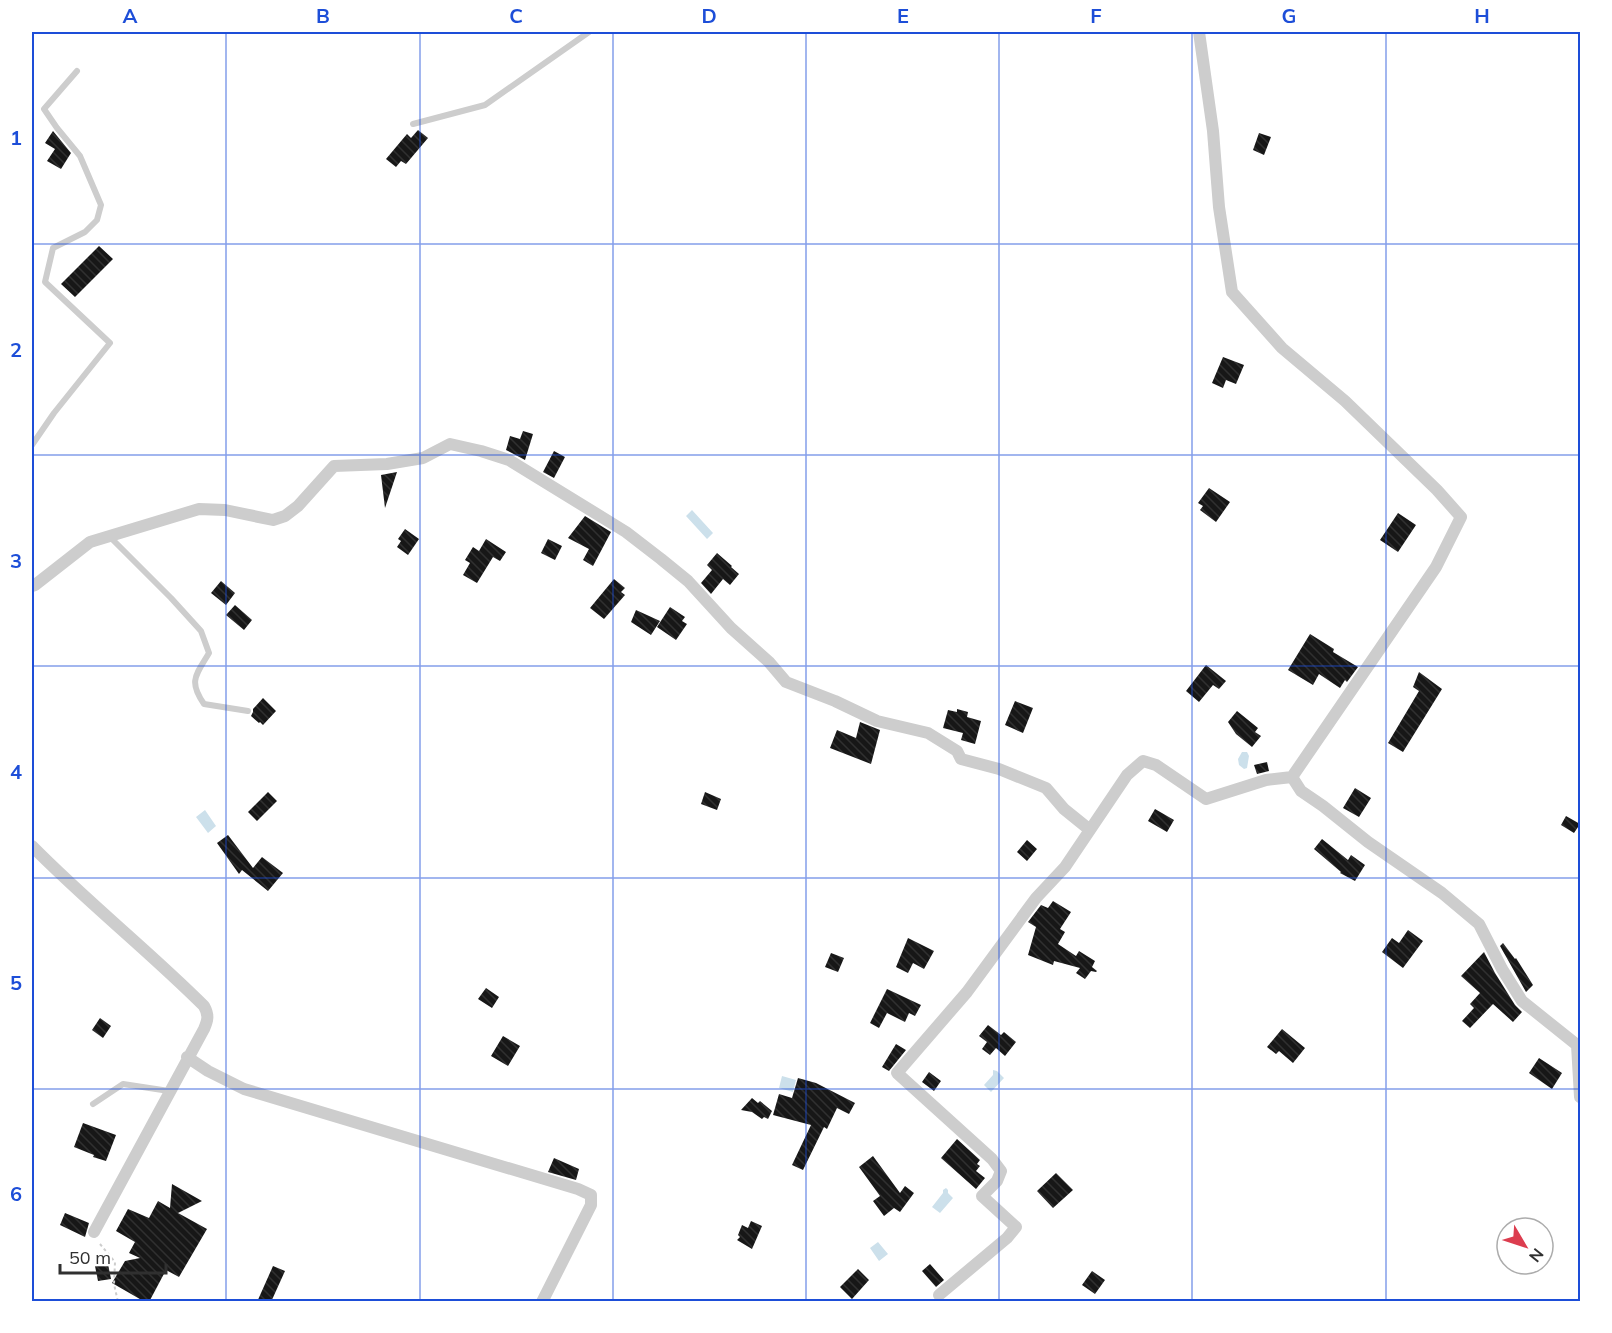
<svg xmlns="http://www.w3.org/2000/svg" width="1612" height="1333" viewBox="0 0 1612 1333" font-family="Mulish,sans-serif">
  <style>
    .water { fill: #cce0eb }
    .building { fill: url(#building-back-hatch) }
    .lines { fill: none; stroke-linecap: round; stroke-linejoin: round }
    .path { stroke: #cdcdcd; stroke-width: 2; stroke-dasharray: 3 3; stroke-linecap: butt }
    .service { stroke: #cdcdcd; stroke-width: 6 }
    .minor { stroke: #cdcdcd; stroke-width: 12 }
    .grid { fill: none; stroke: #1d4ed8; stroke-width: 1.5; stroke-opacity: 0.55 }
    .neatline { fill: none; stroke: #1d4ed8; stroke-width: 2 }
    .grid-label { font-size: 20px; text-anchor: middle; font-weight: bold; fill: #1d4ed8 }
  </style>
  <defs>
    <pattern id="building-back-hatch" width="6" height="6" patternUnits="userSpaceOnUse" patternTransform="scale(1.5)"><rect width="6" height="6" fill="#171717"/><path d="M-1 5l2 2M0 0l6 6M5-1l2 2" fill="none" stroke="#303030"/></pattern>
  </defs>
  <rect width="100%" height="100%" fill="#fff"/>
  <path class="water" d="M 692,510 L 713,533 L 707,539 L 686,516 Z
    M 1242,752 L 1247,752 L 1249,756 L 1247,768 L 1244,769 L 1239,765 L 1238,759 Z
    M 205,810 L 216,826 L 208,833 L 196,817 Z
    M 993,1070 L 997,1071 L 1004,1078 L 991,1092 L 984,1085 L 993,1075 Z
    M 782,1076 L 796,1080 L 793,1092 L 779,1088 Z
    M 946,1188 L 948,1190 L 948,1193 L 953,1198 L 940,1213 L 932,1207 L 943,1193 L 943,1190 Z
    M 878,1242 L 888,1254 L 879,1261 L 870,1248 Z"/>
  <path class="building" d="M 418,130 L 428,138 L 406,164 L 401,161 L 396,167 L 386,159 L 407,134 L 411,138 Z
    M 53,131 L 71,153 L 61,169 L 47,161 L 55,149 L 45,143 Z
    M 1259,133 L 1271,137 L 1264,155 L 1253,150 Z
    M 99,246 L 113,259 L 75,297 L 61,284 Z
    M 1223,357 L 1244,365 L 1236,384 L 1226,380 L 1223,388 L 1212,383 Z
    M 523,431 L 533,434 L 525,460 L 506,450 L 510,436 L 520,439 Z
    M 554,451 L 565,457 L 554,478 L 543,472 Z
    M 397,472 L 385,508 L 381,475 Z
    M 1209,488 L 1230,502 L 1216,522 L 1200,510 L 1203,506 L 1198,503 Z
    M 1398,513 L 1416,525 L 1398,552 L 1380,540 Z
    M 585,516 L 611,532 L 593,566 L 583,560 L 589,549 L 568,538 Z
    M 405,529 L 419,539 L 408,555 L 397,547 L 401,541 L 398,539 Z
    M 486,539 L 506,552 L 500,561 L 493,557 L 477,583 L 463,575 L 470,563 L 465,560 L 473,547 L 479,551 Z
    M 548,539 L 562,546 L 555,560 L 541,553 Z
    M 717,553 L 732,566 L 731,567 L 739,574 L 730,585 L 723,579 L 711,594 L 701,583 L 712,570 L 707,565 Z
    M 614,579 L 625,588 L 621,592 L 625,595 L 604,619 L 590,608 Z
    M 221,581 L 235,593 L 226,605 L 211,593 Z
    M 235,605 L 252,620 L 244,630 L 226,615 Z
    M 670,607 L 685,617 L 682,621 L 687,624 L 676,640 L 657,627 Z
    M 636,610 L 660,621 L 651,635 L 631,622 Z
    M 1310,634 L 1334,649 L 1333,652 L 1358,667 L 1347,682 L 1345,680 L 1340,688 L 1319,674 L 1313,685 L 1288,670 Z
    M 1206,665 L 1226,681 L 1219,689 L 1213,685 L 1199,702 L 1186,691 Z
    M 1419,672 L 1442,689 L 1403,752 L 1388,743 L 1419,691 L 1413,687 Z
    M 263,698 L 276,711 L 263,725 L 260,722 L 259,723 L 251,716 L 253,712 L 253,709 Z
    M 1015,701 L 1033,708 L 1023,733 L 1005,725 Z
    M 957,709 L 968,712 L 967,717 L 981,721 L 975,744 L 961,740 L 963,733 L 943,728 L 948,710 L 957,712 Z
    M 1237,711 L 1258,728 L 1255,732 L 1261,736 L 1252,747 L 1236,734 L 1228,722 Z
    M 860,722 L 880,730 L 871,764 L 830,748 L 837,730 L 856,738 Z
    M 1267,762 L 1269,771 L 1257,774 L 1254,765 Z
    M 1355,788 L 1371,798 L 1359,817 L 1343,808 Z
    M 268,792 L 277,801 L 257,821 L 248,812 Z
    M 705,792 L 721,799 L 717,810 L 701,804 Z
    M 1155,809 L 1174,820 L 1167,832 L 1148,821 Z
    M 1566,816 L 1580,824 L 1574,833 L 1561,825 Z
    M 228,835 L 253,868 L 262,857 L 283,873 L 268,891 L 242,870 L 239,874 L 217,843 Z
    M 1322,839 L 1348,860 L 1351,855 L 1365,865 L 1355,881 L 1340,873 L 1341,872 L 1314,849 Z
    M 1027,840 L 1037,849 L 1027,861 L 1017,852 Z
    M 1053,901 L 1071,912 L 1060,929 L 1065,932 L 1058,944 L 1076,956 L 1079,951 L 1095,961 L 1092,967 L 1097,971 L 1096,972 L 1091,971 L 1085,979 L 1076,973 L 1080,968 L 1054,961 L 1053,965 L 1028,955 L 1036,927 L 1028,922 L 1041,905 L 1048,908 Z
    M 1408,930 L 1423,941 L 1403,968 L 1382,952 L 1392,938 L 1399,943 Z
    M 908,938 L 934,951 L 924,969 L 913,963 L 908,973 L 896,967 Z
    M 1503,943 L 1515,959 L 1516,958 L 1533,985 L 1526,992 L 1500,946 Z
    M 1484,952 L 1495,973 L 1515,1005 L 1522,1012 L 1513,1022 L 1493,1004 L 1470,1028 L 1462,1021 L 1474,1008 L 1470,1004 L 1480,993 L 1461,976 Z
    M 831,953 L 844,958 L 838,972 L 825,967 Z
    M 486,988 L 499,997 L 492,1008 L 478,999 Z
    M 887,989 L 921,1005 L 915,1016 L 909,1013 L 905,1022 L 887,1013 L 879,1028 L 870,1023 Z
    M 100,1018 L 111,1026 L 103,1038 L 92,1030 Z
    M 988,1025 L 1001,1035 L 1004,1032 L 1016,1042 L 1005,1056 L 996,1048 L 990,1055 L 982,1049 L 987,1042 L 979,1036 Z
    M 1282,1029 L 1305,1048 L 1293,1063 L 1279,1051 L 1276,1054 L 1267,1047 Z
    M 503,1036 L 520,1046 L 508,1066 L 491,1056 Z
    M 896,1044 L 906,1050 L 889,1071 L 882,1067 Z
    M 1539,1058 L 1562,1073 L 1552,1089 L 1529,1073 Z
    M 929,1072 L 941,1081 L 934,1091 L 922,1082 Z
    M 798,1078 L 816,1083 L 855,1103 L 849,1114 L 837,1108 L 827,1129 L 824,1127 L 803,1170 L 792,1165 L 811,1125 L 773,1115 L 779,1094 L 792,1098 Z
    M 752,1098 L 758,1103 L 760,1101 L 772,1111 L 768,1119 L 764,1117 L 762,1119 L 752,1112 L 741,1110 Z
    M 83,1123 L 116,1135 L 106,1161 L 93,1157 L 94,1155 L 74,1147 Z
    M 957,1139 L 980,1160 L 977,1164 L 980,1166 L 976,1171 L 985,1178 L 976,1189 L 941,1158 Z
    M 873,1156 L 900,1193 L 905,1186 L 914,1193 L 900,1212 L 894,1208 L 884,1216 L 873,1201 L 880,1196 L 859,1167 Z
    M 554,1158 L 579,1169 L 576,1180 L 548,1172 Z
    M 1056,1173 L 1073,1190 L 1053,1208 L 1037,1191 Z
    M 172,1184 L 202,1201 L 178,1213 L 207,1229 L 179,1277 L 166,1270 L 149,1302 L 145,1302 L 112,1283 L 125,1261 L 140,1258 L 129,1253 L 135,1242 L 116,1231 L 128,1209 L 149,1218 L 158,1201 L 170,1208 Z
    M 65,1213 L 89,1223 L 85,1237 L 60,1225 Z
    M 751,1221 L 762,1226 L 752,1249 L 737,1240 L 740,1237 L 738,1235 L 742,1225 L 748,1228 Z
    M 108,1264 L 111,1279 L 98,1281 L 95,1266 Z
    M 930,1264 L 944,1280 L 936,1287 L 922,1271 Z
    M 273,1266 L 285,1271 L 271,1302 L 257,1302 Z
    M 858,1269 L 869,1280 L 852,1299 L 840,1287 Z
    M 1092,1271 L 1105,1280 L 1095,1294 L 1082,1285 Z"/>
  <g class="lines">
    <path class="path" d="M 100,1244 L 115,1262 L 114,1284 L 118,1302"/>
    <path class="service" d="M 413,124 L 485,105 L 589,32
      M 32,445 L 54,413 L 110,343 L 45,282 L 53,248 L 85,232 L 97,220 L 101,205 L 80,156 L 57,128 L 44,109 L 77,71
      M 109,536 L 171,598 L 201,631 L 209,653 C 196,675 188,681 204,704 L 248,711
      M 93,1104 L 123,1084 L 169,1091"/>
    <path class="minor" d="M 1199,32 L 1213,131 L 1219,207 L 1232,292 L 1282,348 L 1345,401 L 1437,490 L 1461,517 L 1436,567 L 1292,777 L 1301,791 L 1323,806 L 1368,842 L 1442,893 L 1479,924 L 1502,969 L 1522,1001 L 1577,1045 L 1580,1045
      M 32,586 L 35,585 L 90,542 L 199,509 L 225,510 L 273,520 L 285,516 L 298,506 L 334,466 L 387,464 L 423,458 L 450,444 L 481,451 L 509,460 L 626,532 L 661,559 L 688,581 L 731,628 L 769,662 L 786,682 L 835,701 L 877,721 L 928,733 L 957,751 L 961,759 L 999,769 L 1046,788 L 1064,809 L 1090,830
      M 32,846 C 87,902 149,951 204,1006 C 209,1015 208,1020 204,1029 L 94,1232
      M 1577,1045 L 1580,1097
      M 187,1057 L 208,1071 L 244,1089 L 578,1189 L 591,1195 L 591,1205 L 542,1302
      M 939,1295 L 1007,1238 L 1016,1227 L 982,1196 L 997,1181 L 1001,1171 L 992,1159 L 897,1073 L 967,992 L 1036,898 L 1065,867 L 1127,775 L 1143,761 L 1156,765 L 1206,799 L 1266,780 L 1292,777"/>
  </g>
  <path class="grid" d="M 226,32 L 226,1302M 420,32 L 420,1302M 613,32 L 613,1302M 806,32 L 806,1302M 999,32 L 999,1302M 1192,32 L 1192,1302M 1386,32 L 1386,1302M 32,244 L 1580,244M 32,455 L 1580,455M 32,666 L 1580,666M 32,878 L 1580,878M 32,1089 L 1580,1089"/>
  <rect width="1612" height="1333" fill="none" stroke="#ffffff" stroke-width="66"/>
  <g transform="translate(1525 1246) rotate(129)"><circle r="28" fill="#ffffff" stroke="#acacac" stroke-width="1.5"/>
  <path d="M0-4.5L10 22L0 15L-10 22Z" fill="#dc3d4f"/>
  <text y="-9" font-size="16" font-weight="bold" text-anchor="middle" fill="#303030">N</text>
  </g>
  <path d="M60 1264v9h106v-9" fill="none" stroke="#303030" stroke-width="3"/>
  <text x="69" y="1264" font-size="18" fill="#303030" stroke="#ffffff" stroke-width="4.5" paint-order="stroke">50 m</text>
  <rect x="33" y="33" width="1546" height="1267" class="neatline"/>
  <g class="grid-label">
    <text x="130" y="23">A</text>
    <text x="323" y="23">B</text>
    <text x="516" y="23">C</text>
    <text x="709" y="23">D</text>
    <text x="903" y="23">E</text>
    <text x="1096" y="23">F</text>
    <text x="1289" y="23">G</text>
    <text x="1482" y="23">H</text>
    <text x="16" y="145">1</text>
    <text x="16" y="357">2</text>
    <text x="16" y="568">3</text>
    <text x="16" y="779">4</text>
    <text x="16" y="990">5</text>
    <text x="16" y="1201">6</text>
  </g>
</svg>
